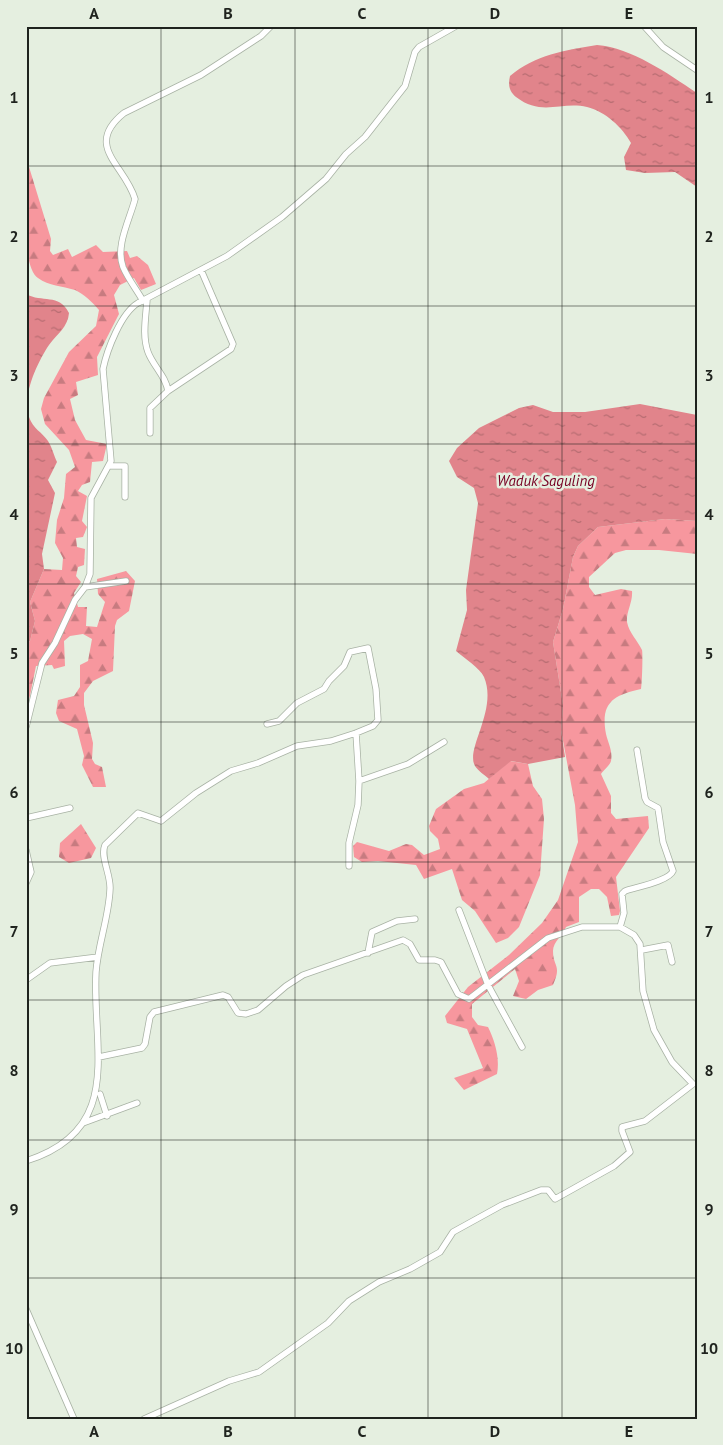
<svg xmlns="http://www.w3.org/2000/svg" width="723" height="1445" viewBox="0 0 723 1445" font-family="'PT Sans',sans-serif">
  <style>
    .forest { fill: url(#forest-firs) }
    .water { fill: url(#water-ripples) }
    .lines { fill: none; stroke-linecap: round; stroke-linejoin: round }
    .minor-casing { stroke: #a8b2a4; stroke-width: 7 }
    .minor { stroke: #fff; stroke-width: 5.5 }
    .grid { fill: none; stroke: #1f231e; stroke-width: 1; stroke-opacity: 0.55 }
    .labels { text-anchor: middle; stroke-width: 5; stroke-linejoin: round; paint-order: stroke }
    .water-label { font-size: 15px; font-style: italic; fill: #770023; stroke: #e5efe0 }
    .neatline { fill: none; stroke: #1f231e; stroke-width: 2 }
    .grid-label { font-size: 16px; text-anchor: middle; font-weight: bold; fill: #1f231e }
  </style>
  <defs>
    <pattern id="forest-firs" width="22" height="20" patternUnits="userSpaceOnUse" patternTransform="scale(1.25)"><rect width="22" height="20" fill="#f7979e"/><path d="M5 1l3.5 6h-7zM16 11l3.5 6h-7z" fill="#c77b80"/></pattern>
    <pattern id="water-ripples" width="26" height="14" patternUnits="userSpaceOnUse" patternTransform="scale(1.25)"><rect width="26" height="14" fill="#e1848b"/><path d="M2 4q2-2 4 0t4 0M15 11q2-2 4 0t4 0" fill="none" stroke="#b66c71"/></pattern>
  </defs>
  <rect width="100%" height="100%" fill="#e5efe0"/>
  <path class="forest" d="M 26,157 L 51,239 L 50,251 L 53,255 L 68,249 L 72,257 L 96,245 L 103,252 L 127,251 L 130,258 L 137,256 L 148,265 L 156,284 L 141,290 L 134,278 L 120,285 L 114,295 L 119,314 L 97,357 L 98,375 L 76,382 L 78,395 L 70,399 L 75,420 L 86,440 L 107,444 L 103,461 L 92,462 L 90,482 L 82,485 L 78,491 L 87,496 L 82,521 L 87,527 L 83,537 L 76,538 L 77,547 L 85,549 L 84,565 L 78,567 L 76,576 L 81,582 L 74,593 L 78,607 L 87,607 L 86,626 L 97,627 L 105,602 L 98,594 L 97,579 L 126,571 L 135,581 L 129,611 L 117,620 L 115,626 L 113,671 L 93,681 L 84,693 L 84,705 L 93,743 L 92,759 L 95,764 L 102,767 L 106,787 L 93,787 L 82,765 L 84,756 L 77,729 L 59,721 L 56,713 L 58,700 L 74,696 L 80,687 L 80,665 L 88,661 L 92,639 L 83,634 L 70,636 L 64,641 L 65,666 L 54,669 L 52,665 L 36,666 L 26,715 L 26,643 L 30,641 L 35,621 L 30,602 L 44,569 L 62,570 L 63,558 L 55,543 L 57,520 L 64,498 L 66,474 L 75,467 L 69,450 L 45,424 L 41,409 L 44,398 L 69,352 L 96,326 L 99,310 C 92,302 84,294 75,290 C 62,286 49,286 38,278 C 19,265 26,180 26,157 Z
    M 665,519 L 697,521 L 697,554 L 659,550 L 626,550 L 615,553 L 589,577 L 589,587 L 595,595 L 621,589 L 632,591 C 633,602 626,612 627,622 C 629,633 638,641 642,650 C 643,653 642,684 641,689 C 614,695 600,702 606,734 C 608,743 613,751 611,761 C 610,765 604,770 601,774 L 611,796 L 611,813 L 616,819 L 648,816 L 649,828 L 616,877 L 620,911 L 619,915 L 611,916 L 607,897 L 599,889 L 591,889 L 579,897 L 579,922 L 566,927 C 563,935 553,942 553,951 C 553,967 562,965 553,985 L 538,990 L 526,999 L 513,996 L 519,981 L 515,969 L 472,1004 L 472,1017 L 478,1025 L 488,1027 C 495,1041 500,1058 497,1074 L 464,1090 L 454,1078 L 483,1068 L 467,1029 L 447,1023 L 445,1016 L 468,987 L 509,955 L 542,923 L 558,900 L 578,842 L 575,805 L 561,730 L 563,705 L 553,642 L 563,609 L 573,557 L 578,546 L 598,527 Z
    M 510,761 L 528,764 L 533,786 L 542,799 L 544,819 L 540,875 L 519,927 L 508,938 L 496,943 L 475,911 L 462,900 L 452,869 L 424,879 L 416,865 L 378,861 L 362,862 L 354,857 L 353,846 L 357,842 L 389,851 L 406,844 L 412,845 L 424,855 L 440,849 L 438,839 L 430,831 L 429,826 L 436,809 L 464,789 L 484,783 Z
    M 81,824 L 96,848 L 91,858 L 69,863 L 59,857 L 60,843 Z"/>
  <path class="water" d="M 597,45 C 632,48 667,73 697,93 L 697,187 L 675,172 L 645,173 L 626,170 L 624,157 L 631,143 C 622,127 606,112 587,107 C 561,101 542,117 516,97 C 509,91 508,85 510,76 C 535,55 565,50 597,45 Z
    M 26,294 C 42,303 59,293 69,313 C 68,327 57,334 49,345 C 38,361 21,397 29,417 C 33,429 42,432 48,441 C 52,447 54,456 57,462 L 48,480 L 55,493 L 42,554 L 44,569 L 30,602 L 35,621 L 30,641 L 26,643 Z
    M 640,404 L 697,415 L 697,521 L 665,519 L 598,527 L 578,546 L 573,557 L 563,609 L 553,642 L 563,705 L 561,730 L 565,757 L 528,764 L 511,761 L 489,779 C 485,775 478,771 475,766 C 465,749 498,710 484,677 C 480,668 464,658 456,651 L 467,610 L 466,590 L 478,503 L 474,488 L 457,477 L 449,461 L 457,448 L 479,428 L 519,408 L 533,405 L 553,412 L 585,412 Z"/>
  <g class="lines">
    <g class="minor-casing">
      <path id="minor" d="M 644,26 L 663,47 L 697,70
        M 147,300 C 146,316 142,336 148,352 C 153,366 166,376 168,391 L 150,408 L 150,433
        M 143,301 C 137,290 128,279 123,267 C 115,246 130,219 135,199 C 125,165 83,146 124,113 L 201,75 L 261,36 L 271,26
        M 168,391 L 231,349 L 233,344 L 201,270
        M 110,466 L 125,466 L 125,497
        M 85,587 L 126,581
        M 26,727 L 42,663 L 55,643 L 75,600 L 85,587 L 90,574 L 91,498 L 111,461 L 103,369 C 107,350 121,313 138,303 L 227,256 L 282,217 L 326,179 L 346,154 L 365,137 L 405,86 L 415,52 L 419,47 L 456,26
        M 359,781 L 408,764 L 444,742
        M 26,818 L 70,808
        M 26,850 L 31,872 L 26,883
        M 349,866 L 349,843 L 358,805 L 359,781 L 356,733
        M 459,910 L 488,985 L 522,1047
        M 620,927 L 624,913 L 622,894 L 625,891 C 637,887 669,881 673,871 L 663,842 L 658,808 L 647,802 L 645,798 L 637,750
        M 642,950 L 668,945 L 672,962
        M 368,953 L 372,932 L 397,921 L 415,919
        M 26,980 L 50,963 L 98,957
        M 99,1057 L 142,1048 L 145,1044 L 150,1017 L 154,1012 L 223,995 L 228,997 L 238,1013 L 246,1014 L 258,1010 L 286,986 L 303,975 L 403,940 L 410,944 L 419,960 L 435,960 L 441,962 L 458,994 L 469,999 L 548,938 L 582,927 L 620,927 L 634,935 L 640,944 L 643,991 L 654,1030 L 672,1062 L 693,1084
        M 100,1094 L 107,1116
        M 83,1123 L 137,1103
        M 26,1161 C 125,1130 92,1049 96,972 C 98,944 109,917 110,889 C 111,875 100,857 105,845 L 138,813 L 161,821 L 196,793 L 231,771 L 258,763 L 297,746 L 331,741 L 356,733 L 373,726 L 378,720 L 376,689 L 368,648 L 350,652 L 344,666 L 329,681 L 324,689 L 297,703 L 279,721 L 267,724
        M 26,1309 L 74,1419
        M 144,1419 L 229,1381 L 259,1372 L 328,1323 L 349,1301 L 379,1282 L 410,1269 L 440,1252 L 453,1232 L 502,1205 L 541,1190 L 548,1190 L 555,1199 L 614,1166 L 630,1152 L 622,1131 L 622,1127 L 645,1121 L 693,1084"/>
    </g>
    <use href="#minor" class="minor"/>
  </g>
  <path class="grid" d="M 161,26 L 161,1419M 295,26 L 295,1419M 428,26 L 428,1419M 562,26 L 562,1419M 26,166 L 697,166M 26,306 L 697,306M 26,444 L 697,444M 26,584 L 697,584M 26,722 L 697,722M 26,862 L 697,862M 26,1000 L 697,1000M 26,1140 L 697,1140M 26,1278 L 697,1278"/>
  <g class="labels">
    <g class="water-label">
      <text x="546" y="486">Waduk Saguling</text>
    </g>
  </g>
  <rect width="723" height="1445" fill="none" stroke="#e5efe0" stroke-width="55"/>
  <rect x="28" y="28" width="668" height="1390" class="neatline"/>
  <g class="grid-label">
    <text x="94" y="19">A</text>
    <text x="228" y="19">B</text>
    <text x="362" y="19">C</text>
    <text x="495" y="19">D</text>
    <text x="629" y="19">E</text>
    <text x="14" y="103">1</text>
    <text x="709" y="103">1</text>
    <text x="14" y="242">2</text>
    <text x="709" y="242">2</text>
    <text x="14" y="381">3</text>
    <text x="709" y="381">3</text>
    <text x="14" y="520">4</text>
    <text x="709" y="520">4</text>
    <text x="14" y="659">5</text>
    <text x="709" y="659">5</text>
    <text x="14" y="798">6</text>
    <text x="709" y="798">6</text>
    <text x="14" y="937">7</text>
    <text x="709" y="937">7</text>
    <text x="14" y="1076">8</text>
    <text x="709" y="1076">8</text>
    <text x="14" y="1215">9</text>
    <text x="709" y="1215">9</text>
    <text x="14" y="1354">10</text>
    <text x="709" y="1354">10</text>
    <text x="94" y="1437">A</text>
    <text x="228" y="1437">B</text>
    <text x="362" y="1437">C</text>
    <text x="495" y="1437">D</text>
    <text x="629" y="1437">E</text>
  </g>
</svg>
